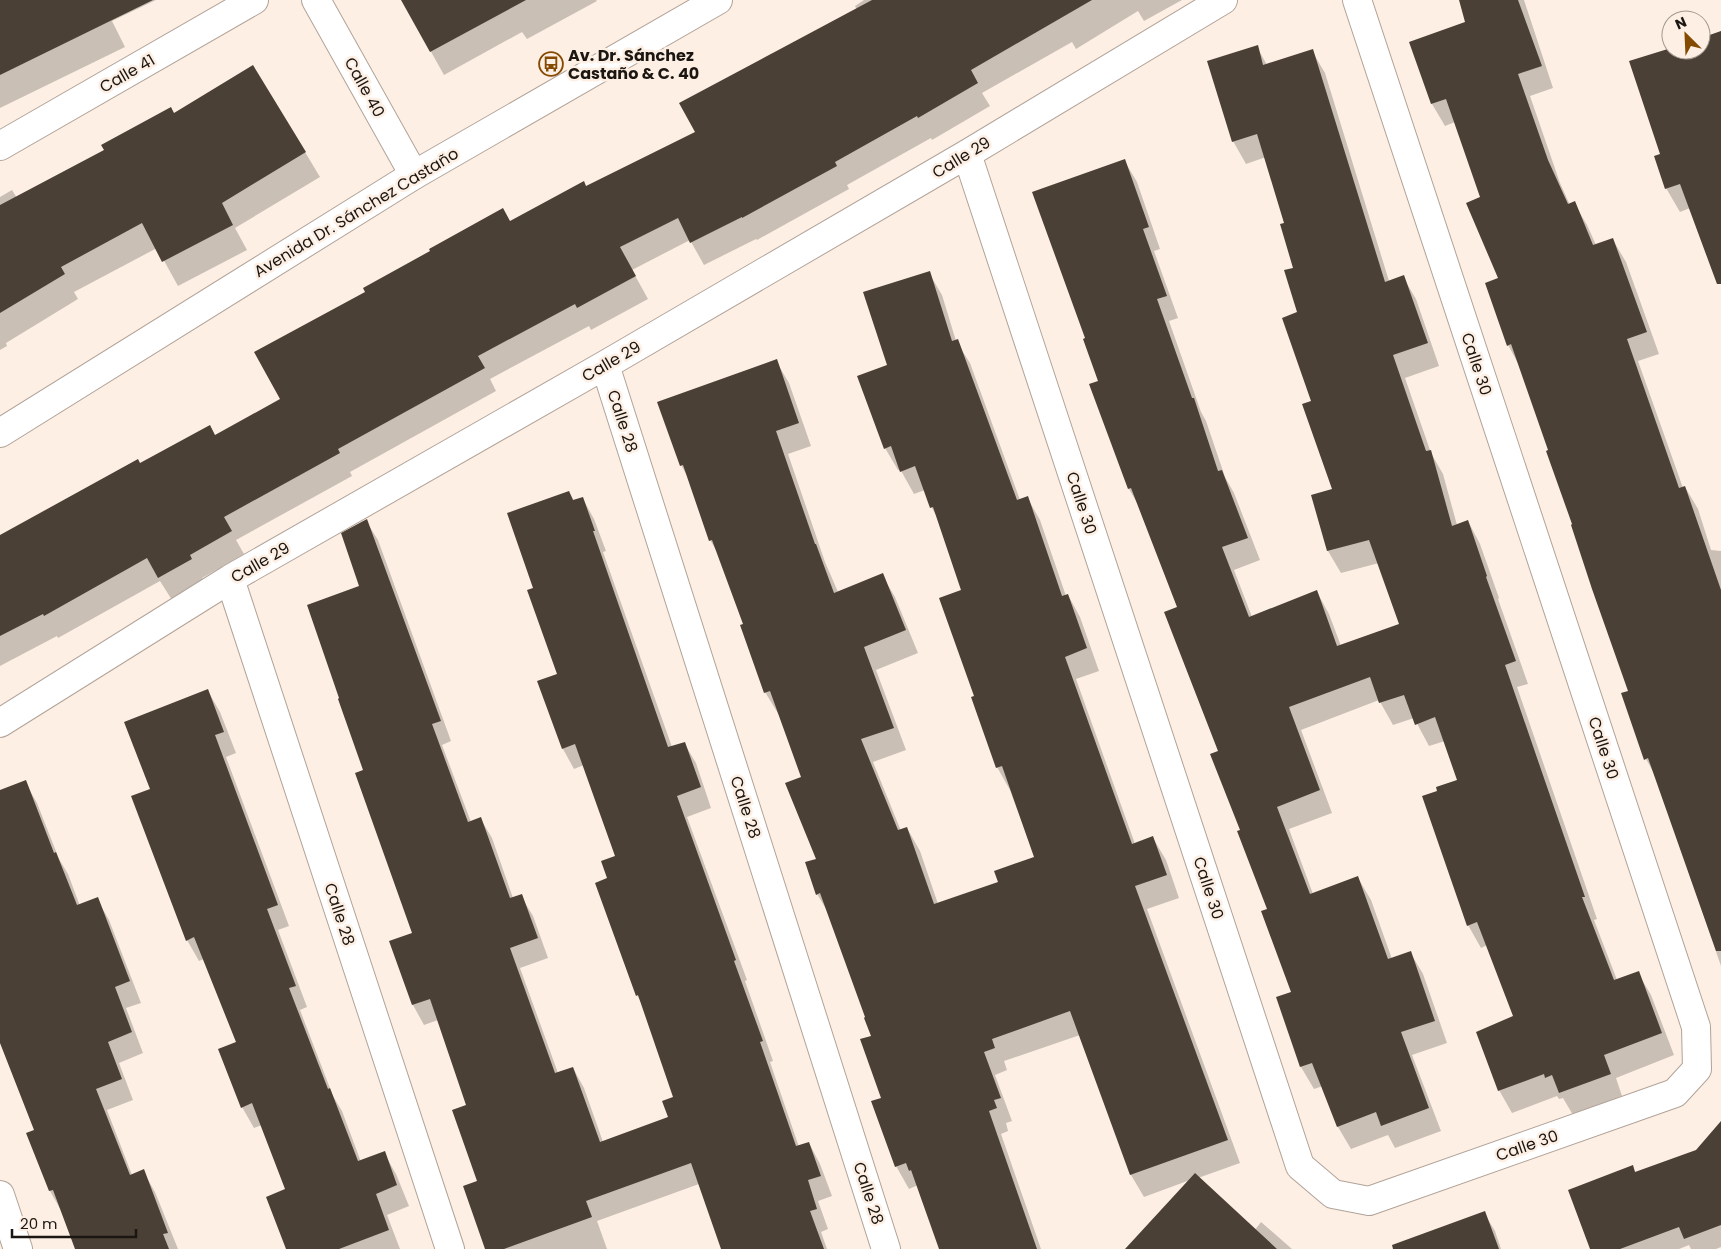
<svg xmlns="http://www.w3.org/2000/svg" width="1721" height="1249" viewBox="0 0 1721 1249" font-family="Poppins,sans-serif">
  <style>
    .shadow { fill: #0003 }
    .building { fill: #4b4036 }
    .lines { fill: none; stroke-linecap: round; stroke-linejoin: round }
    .minor-casing { stroke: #b1a399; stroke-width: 30 }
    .tertiary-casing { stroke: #b1a399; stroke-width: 30 }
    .minor { stroke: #fff; stroke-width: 28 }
    .tertiary { stroke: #fff; stroke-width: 28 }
    .labels { text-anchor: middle; stroke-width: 5; stroke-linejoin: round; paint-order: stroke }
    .poi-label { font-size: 16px; font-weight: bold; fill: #1b1612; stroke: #fdefe3; text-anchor: start }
    .street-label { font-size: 16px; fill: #1b1612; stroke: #fdefe3 }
  </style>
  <rect width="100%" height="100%" fill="#fdefe3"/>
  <path class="shadow" d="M 0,0 L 156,0 L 112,21 L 125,47 L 0,108 Z
    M 402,0 L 596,0 L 597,1 L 527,39 L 522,32 L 444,75 Z
    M 864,0 L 1182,0 L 1144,21 L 1138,11 L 1076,49 L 1072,42 L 982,93 L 990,106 L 932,140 L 931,138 L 847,185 L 849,189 L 757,240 L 756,239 L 704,265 L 690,240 L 632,270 L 648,299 L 591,330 L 589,326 L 490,379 L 496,391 L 350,472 L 352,476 L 236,540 L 244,554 L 202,578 L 204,582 L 172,600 L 160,581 L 58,638 L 57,636 L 0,666 L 0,560 L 139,465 L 215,436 L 282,400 L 510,222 L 586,188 L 697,133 L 681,103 L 773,53 L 774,55 L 857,10 L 855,6 Z
    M 1460,0 L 1524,0 L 1553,88 L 1530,96 L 1560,183 L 1570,205 L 1574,203 L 1587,225 L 1596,245 L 1613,240 L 1626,262 L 1659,354 L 1638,361 L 1683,488 L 1685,487 L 1698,509 L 1711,550 L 1721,551 L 1721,966 L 1655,775 L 1646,759 L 1630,692 L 1550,451 L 1519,365 L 1508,345 L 1500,279 L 1481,198 L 1455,122 L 1445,126 L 1432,104 L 1411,43 L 1467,22 Z
    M 1721,33 L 1721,253 L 1690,208 L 1680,212 L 1666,188 L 1661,155 L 1671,49 L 1701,50 L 1701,39 Z
    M 1257,47 L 1267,65 L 1312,51 L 1325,73 L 1389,281 L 1403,277 L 1416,299 L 1439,366 L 1405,378 L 1431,453 L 1443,474 L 1457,525 L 1468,521 L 1480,544 L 1499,598 L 1498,599 L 1528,684 L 1517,687 L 1597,919 L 1594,920 L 1617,980 L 1638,973 L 1651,995 L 1674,1055 L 1616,1078 L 1622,1096 L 1573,1115 L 1563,1098 L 1559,1099 L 1557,1096 L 1512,1113 L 1499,1090 L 1515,1017 L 1487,945 L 1481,948 L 1468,925 L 1439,792 L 1459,780 L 1445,741 L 1429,746 L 1414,718 L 1393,725 L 1379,700 L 1301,730 L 1332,813 L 1289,829 L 1313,894 L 1358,878 L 1371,900 L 1392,959 L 1410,952 L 1423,974 L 1447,1043 L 1412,1055 L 1441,1131 L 1395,1148 L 1388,1135 L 1351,1149 L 1338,1127 L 1323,1086 L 1314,1089 L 1301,1067 L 1292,993 L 1268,910 L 1241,831 L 1178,608 L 1140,508 L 1129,489 L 1091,385 L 1100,382 L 1124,160 L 1137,182 L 1160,249 L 1154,251 L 1178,318 L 1169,321 L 1201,412 L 1206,421 L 1225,477 L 1234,493 L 1260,560 L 1234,570 L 1252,617 L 1317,592 L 1329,614 L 1341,646 L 1401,625 L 1379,563 L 1341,573 L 1328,551 L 1312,496 L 1333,490 L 1313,401 L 1299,313 L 1295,269 L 1286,223 L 1266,157 L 1246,164 L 1233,141 Z
    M 174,115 L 305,152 L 320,177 L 235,228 L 247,250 L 178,286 L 157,248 L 74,292 L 78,299 L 6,343 L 7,346 L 0,350 L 0,197 L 12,190 L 17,198 Z
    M 929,273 L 942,295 L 956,341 L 970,363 L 1020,500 L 1027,497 L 1040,520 L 1066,596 L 1068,595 L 1080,617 L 1099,671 L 1076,679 L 1135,844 L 1153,838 L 1166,860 L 1179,898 L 1147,909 L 1240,1163 L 1198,1178 L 1255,1230 L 1261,1222 L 1292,1249 L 1133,1249 L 1190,1180 L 1144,1197 L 1131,1175 L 1080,1035 L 1004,1061 L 1007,1070 L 995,1075 L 1012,1121 L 1006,1123 L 1008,1131 L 1001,1134 L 1041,1249 L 940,1249 L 918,1185 L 909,1189 L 896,1166 L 882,1099 L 872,1037 L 867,1018 L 831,917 L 817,894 L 818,860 L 802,778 L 779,715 L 765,692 L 744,625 L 719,555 L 710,540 L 690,481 L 681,465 L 776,361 L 789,383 L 811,446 L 788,454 L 825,562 L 838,592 L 882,575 L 895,597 L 918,653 L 876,670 L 906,750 L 873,762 L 901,831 L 907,828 L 920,851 L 938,904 L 1000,882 L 1035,858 L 1010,790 L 997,767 L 976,697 L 963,591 L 938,519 L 932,508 L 925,490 L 914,494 L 900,469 L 898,470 L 885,448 L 888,366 Z
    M 569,492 L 574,501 L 583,499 L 594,519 L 606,551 L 603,552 L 672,747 L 684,743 L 696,763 L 711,808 L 687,817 L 747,980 L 745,981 L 773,1061 L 770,1062 L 799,1147 L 809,1143 L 820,1164 L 832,1196 L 818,1201 L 828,1229 L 821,1232 L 827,1249 L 722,1249 L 699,1184 L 597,1221 L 607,1249 L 486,1249 L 468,1106 L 438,1020 L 424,1025 L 413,1005 L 390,942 L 414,934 L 365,770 L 360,587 L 366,521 L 378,540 L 451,741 L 442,745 L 471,822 L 480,818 L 492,838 L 513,898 L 521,896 L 533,916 L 548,958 L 520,968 L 558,1073 L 573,1068 L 584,1088 L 603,1142 L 670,1118 L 674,1098 L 642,1004 L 637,995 L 609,878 L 617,857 L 584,765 L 574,769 L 563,749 L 559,675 L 535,589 Z
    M 208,691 L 220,712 L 236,753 L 226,757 L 289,926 L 278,930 L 307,1007 L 300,1010 L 333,1096 L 342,1111 L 361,1162 L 384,1153 L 396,1174 L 409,1206 L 387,1215 L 400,1249 L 288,1249 L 287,1190 L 262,1125 L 254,1128 L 242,1107 L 237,1043 L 204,959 L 199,961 L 187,940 L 152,790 Z
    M 25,782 L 37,803 L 59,859 L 68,874 L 80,906 L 97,899 L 109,920 L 141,1003 L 126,1008 L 143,1053 L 119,1063 L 133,1100 L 107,1110 L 132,1175 L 143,1171 L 155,1192 L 178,1249 L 77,1249 L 62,1212 L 50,1191 L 36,1130 L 0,1042 L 0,791 Z
    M 1632,1167 L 1636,1173 L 1721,1183 L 1721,1247 L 1716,1249 L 1691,1249 L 1689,1245 L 1679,1249 L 1592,1249 Z
    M 1484,1213 L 1495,1231 L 1501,1249 L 1430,1249 Z"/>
  <path class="building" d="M 0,0 L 153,0 L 0,75 Z
    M 401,0 L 526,0 L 430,52 Z
    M 872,0 L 1092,0 L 971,70 L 978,83 L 918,118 L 917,116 L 835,162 L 837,166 L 742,218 L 742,217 L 690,243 L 678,218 L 620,247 L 636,276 L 577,308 L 575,304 L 478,356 L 485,368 L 338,449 L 340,453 L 224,517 L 232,531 L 190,555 L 192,559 L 158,578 L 147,558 L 44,616 L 43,614 L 0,636 L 0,535 L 138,459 L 140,463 L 210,425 L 215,435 L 280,399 L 254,352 L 365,292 L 363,288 L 430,251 L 429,249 L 503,208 L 510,221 L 584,181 L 586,186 L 695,132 L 679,103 Z
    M 1459,0 L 1518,0 L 1542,66 L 1518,74 L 1548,160 L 1568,204 L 1575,201 L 1593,245 L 1613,238 L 1647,332 L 1627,339 L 1679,488 L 1685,486 L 1721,590 L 1721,951 L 1716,951 L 1648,758 L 1644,760 L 1621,693 L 1628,691 L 1592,589 L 1571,525 L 1572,524 L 1546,451 L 1548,450 L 1511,344 L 1507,346 L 1485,283 L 1498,278 L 1466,203 L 1480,197 L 1446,99 L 1431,104 L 1409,42 L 1465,22 Z
    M 1721,31 L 1721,284 L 1717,284 L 1680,184 L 1665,189 L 1654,156 L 1660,154 L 1629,61 L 1671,48 L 1671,50 L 1701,50 L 1701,38 Z
    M 1258,45 L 1263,65 L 1313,49 L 1385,282 L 1404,275 L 1428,343 L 1393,355 L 1426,451 L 1431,450 L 1452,526 L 1468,520 L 1487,576 L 1486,577 L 1516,661 L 1505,665 L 1585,897 L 1582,897 L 1614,980 L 1639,971 L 1662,1033 L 1604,1055 L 1611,1074 L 1559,1093 L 1552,1075 L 1545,1078 L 1544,1074 L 1498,1091 L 1476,1032 L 1513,1016 L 1477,922 L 1467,926 L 1422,796 L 1437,791 L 1436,787 L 1457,780 L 1435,717 L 1415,725 L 1404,695 L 1379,703 L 1370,677 L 1289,707 L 1320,790 L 1277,807 L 1310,894 L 1358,876 L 1388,959 L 1411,951 L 1435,1021 L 1401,1032 L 1429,1108 L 1381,1126 L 1376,1112 L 1337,1127 L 1312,1063 L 1300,1067 L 1276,997 L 1291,992 L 1261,911 L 1267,909 L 1237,831 L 1240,830 L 1210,754 L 1218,751 L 1164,612 L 1177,607 L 1131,488 L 1128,489 L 1089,384 L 1098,381 L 1083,339 L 1085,338 L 1032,192 L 1125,159 L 1149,227 L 1143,229 L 1167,296 L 1157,299 L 1192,398 L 1194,398 L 1218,471 L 1222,470 L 1248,538 L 1222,547 L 1249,617 L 1317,590 L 1337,646 L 1399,624 L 1369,540 L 1327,551 L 1311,495 L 1332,489 L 1302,404 L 1311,401 L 1282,318 L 1297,312 L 1284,270 L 1293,268 L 1280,224 L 1284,223 L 1257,134 L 1232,142 L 1207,61 Z
    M 253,65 L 306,152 L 222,203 L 233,225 L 162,262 L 142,223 L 61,267 L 65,274 L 0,313 L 0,205 L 104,150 L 101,145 L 171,107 L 174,113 Z
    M 930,271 L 952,341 L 958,339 L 1017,500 L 1028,496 L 1062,596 L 1068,594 L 1087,648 L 1065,657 L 1132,844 L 1153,836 L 1167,875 L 1135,886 L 1228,1140 L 1130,1175 L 1070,1011 L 992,1039 L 995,1048 L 984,1052 L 1001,1098 L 994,1100 L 997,1108 L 989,1111 L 1037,1249 L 939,1249 L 911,1170 L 909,1171 L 906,1163 L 895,1167 L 871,1101 L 881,1098 L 860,1039 L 871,1036 L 864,1018 L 865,1017 L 820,893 L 816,895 L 805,862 L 816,859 L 785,783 L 801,777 L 770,691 L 764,693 L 740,625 L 743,624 L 712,540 L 709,541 L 683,465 L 680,466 L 657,402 L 777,359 L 799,423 L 776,431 L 815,544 L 816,544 L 834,593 L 883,573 L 906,630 L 864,647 L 894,728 L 861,739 L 898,830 L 907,827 L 934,904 L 998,882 L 994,871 L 1034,857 L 1002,766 L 996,768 L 971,697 L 974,696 L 939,598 L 961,590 L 933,507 L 930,508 L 915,466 L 900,472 L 891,446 L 884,449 L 857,376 L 887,365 L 863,292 Z
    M 569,491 L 573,500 L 583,497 L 595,531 L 593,531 L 668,747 L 685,742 L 701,787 L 677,796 L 736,960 L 734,961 L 763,1041 L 760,1042 L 796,1146 L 809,1142 L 821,1176 L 808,1180 L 817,1209 L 810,1211 L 824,1249 L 721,1249 L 691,1163 L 586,1201 L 592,1217 L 504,1249 L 485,1249 L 463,1186 L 477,1181 L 452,1110 L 466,1105 L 430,999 L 412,1005 L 389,941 L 412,933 L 355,773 L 363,770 L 338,699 L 339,698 L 307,605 L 359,586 L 341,533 L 367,519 L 441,721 L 432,724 L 468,822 L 481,817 L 510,898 L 522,894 L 538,938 L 510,948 L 555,1073 L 573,1067 L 600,1142 L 668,1117 L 662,1101 L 673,1097 L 638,995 L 636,996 L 595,883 L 607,878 L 601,861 L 615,856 L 575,744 L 562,749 L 537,681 L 557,674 L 527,590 L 533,588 L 507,513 Z
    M 208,689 L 224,732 L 215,735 L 278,905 L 267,909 L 296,986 L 289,988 L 328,1089 L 330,1088 L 358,1161 L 385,1151 L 397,1185 L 376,1194 L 389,1230 L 339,1249 L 286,1249 L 266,1197 L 285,1189 L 252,1103 L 241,1108 L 218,1049 L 236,1042 L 194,937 L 186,941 L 131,796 L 150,789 L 124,722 Z
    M 26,780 L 54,853 L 56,852 L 77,905 L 98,897 L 130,981 L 115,987 L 132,1032 L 108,1042 L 122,1079 L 96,1089 L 130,1175 L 144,1169 L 168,1233 L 163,1234 L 169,1249 L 75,1249 L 53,1190 L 49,1191 L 26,1133 L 34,1130 L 0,1043 L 0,790 Z
    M 1721,1121 L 1721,1225 L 1684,1239 L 1679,1227 L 1620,1249 L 1590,1249 L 1568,1190 L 1633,1165 L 1635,1172 L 1696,1150 Z
    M 1195,1173 L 1277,1249 L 1125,1249 Z
    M 1485,1211 L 1499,1249 L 1393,1249 L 1392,1245 Z"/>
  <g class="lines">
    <g class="minor-casing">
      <path id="minor" d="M 316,0 L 414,175
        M 0,146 L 254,0
        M 967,154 L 1300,1166 L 1333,1194 L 1369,1201 L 1675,1093 L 1697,1069 L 1696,1027 L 1357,0
        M 605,365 L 886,1249
        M 230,579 L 450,1249
        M 0,723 L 230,579 L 605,365 L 967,154 L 1223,0
        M 0,1195 L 18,1249"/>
    </g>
    <g class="tertiary-casing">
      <path id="tertiary" d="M 0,433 L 414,175 L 718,0"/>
    </g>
    <use href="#minor" class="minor"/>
    <use href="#tertiary" class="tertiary"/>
  </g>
  <defs>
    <g id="bus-ring" transform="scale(1.25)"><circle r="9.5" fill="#fdefe3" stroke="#854a02" stroke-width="1.5"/><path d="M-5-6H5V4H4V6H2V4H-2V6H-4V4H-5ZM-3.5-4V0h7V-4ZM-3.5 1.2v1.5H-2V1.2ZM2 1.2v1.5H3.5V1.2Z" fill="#854a02"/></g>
  </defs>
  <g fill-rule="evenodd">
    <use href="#bus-ring" x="551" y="64"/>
  </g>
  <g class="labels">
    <g class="poi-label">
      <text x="568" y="61">Av. Dr. Sánchez<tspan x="568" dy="18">Castaño &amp; C. 40</tspan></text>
    </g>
    <g class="street-label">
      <text transform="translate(127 73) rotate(-30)" y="6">Calle 41</text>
      <text transform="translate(365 87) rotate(61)" y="6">Calle 40</text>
      <text transform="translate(961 157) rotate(-31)" y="6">Calle 29</text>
      <text transform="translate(356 212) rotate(-31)" y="6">Avenida Dr. Sánchez Castaño</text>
      <text transform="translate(611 361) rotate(-30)" y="6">Calle 29</text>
      <text transform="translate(1477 364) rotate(72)" y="6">Calle 30</text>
      <text transform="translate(623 421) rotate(72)" y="6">Calle 28</text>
      <text transform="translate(1082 503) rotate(72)" y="6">Calle 30</text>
      <text transform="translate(260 562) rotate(-30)" y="6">Calle 29</text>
      <text transform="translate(1604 748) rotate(72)" y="6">Calle 30</text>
      <text transform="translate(746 807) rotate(72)" y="6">Calle 28</text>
      <text transform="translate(1209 888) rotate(72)" y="6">Calle 30</text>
      <text transform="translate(340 914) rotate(72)" y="6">Calle 28</text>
      <text transform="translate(1527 1145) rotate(-19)" y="6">Calle 30</text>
      <text transform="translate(869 1193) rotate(72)" y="6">Calle 28</text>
    </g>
  </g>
  <g transform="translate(1686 35) rotate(336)"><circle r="24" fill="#fdefe3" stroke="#a3988f"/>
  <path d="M0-4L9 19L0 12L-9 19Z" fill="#854a02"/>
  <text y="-8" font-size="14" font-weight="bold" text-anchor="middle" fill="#1b1612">N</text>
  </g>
  <path d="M12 1229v8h124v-8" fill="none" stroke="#1b1612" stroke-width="2.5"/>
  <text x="20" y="1229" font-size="15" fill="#1b1612" stroke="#fdefe3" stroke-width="4" paint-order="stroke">20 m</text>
</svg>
